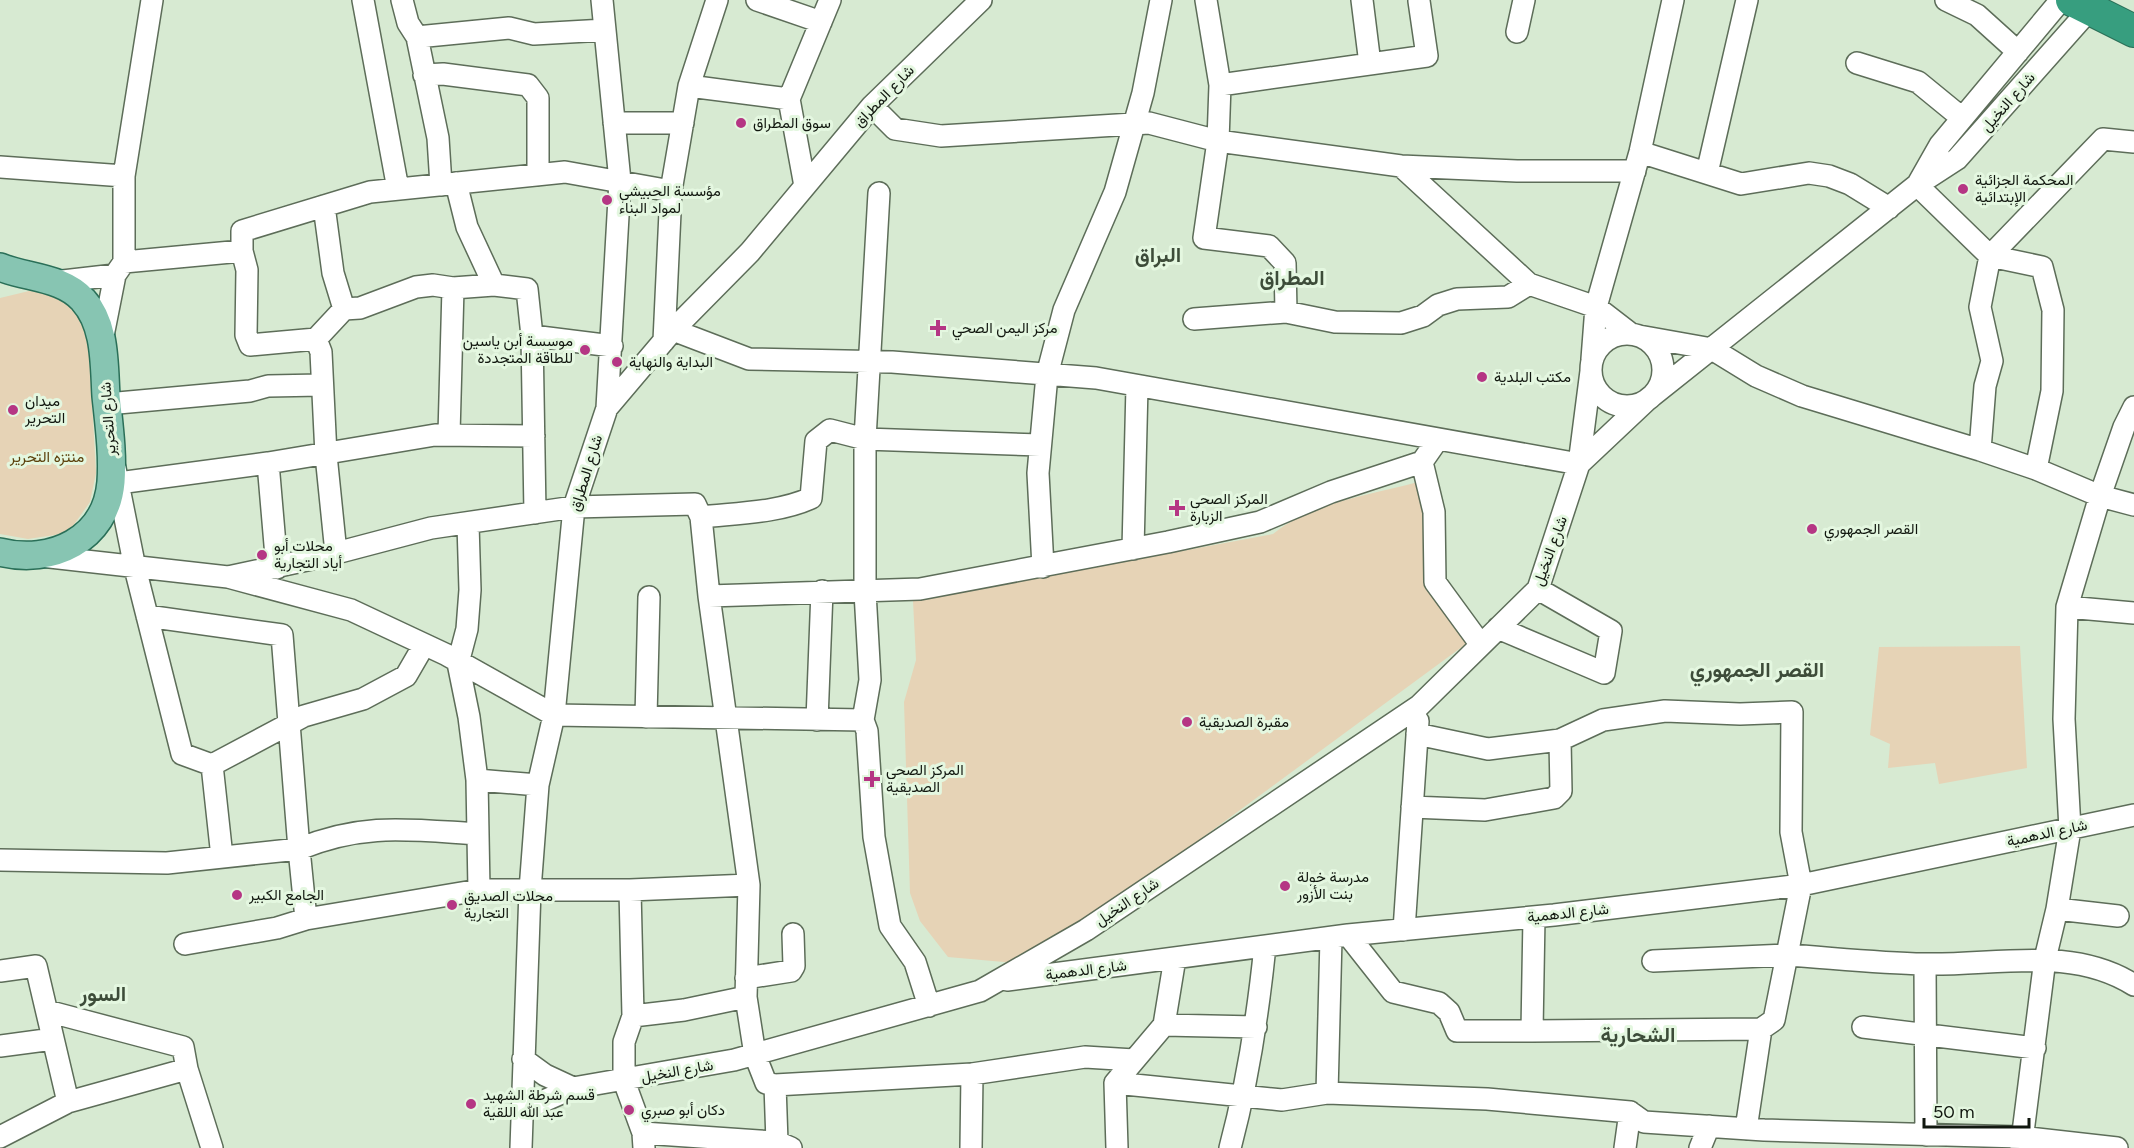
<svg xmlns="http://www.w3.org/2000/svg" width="2134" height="1148" viewBox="0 0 2134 1148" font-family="Figtree,Vazirmatn,sans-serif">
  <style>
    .green { fill: #e6d3b6 }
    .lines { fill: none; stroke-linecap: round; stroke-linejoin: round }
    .minor-casing { stroke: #5d6d59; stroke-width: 24 }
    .major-casing { stroke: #2a6f58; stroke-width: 30 }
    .highway-casing { stroke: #2a6f58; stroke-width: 34 }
    .minor { stroke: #fff; stroke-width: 21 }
    .major { stroke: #87c5b2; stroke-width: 27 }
    .highway { stroke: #379e7f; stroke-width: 32 }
    .poi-dot { fill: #b53684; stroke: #e4f7e0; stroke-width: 2 }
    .labels { text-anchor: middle; stroke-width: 6; stroke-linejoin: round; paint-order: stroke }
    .street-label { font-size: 15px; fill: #11170f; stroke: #e4f7e0 }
    .poi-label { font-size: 15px; fill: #11170f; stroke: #e4f7e0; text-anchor: start }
    .park-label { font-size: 15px; fill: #5b400b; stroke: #e4f7e0 }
    .district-label { font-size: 21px; font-weight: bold; fill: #3d4c39; stroke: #e4f7e0 }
  </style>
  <rect width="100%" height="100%" fill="#d7ead2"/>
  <path class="green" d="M 29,291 L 58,293 L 82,316 L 89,348 L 96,473 L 90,502 L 68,533 L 28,539 L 0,534 L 0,298 Z
    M 1418,482 L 1436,579 L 1470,641 L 1078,929 L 1015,963 L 948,957 L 920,921 L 910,893 L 904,702 L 916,660 L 913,601 L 1273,534 C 1312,502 1371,495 1418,482 Z
    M 2020,646 L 2027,768 L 1939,784 L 1935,763 L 1888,768 L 1890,744 L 1870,735 L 1879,647 Z"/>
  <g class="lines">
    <g class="minor-casing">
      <path id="minor" d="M 363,0 L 398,189
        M 402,0 L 408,23 L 417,37 L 438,138 L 441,185
        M 602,0 L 620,181 L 607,408
        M 757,0 L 821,22
        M 1206,0 L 1220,85 L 1218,141 L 1204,238 L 1269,246 L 1285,263 L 1286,312
        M 1362,0 L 1370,64
        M 1946,0 L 1977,15 L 2018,52
        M 1517,32 L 1524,0
        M 417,37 L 509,28 L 534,34 L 605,30
        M 1857,63 L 1918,82 L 1962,118
        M 424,75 L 443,74 L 528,85 L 538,98 L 538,175
        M 1220,85 L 1427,56 L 1419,1
        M 689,86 L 789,99
        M 872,106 L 895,129 L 941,136 L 1149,123 L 1218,141 L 1401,166 L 1517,171 L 1635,171
        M 614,123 L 683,123
        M 1640,152 L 1741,184 L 1809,173 L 1829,176 L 1850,184 L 1889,208
        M 1401,166 L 1529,284 L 1596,307 L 1631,334
        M 0,167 L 124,176
        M 1707,173 L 1747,0
        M 1919,182 L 1940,145 L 2061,0
        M 456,183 L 467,227 L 494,285 L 527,289 L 532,336 L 535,513
        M 1917,185 L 1990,256 L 2042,267 L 2053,310 L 2052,391 L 2036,469
        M 805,186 L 789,99 L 830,0
        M 324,206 L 333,273 L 344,309
        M 242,251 L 247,270 L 246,335 L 250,345 L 316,339 L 344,309 L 360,308 L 416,287 L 433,285 L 453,288 L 494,285
        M 124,262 L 124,176 L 152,0
        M 115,275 L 124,262 L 242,251 L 242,231 L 370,192 L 565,172 L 671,191
        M 54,282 L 115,275 L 102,341
        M 1194,319 L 1286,312 L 1335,322 L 1401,323 L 1423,316 L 1438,305 L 1457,299 L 1508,297 L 1529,284
        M 673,330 L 749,359 L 892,362 L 1096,378 L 1579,464
        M1591 370a36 36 0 1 1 72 0a36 36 0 1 1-72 0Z
        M 532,336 L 612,346
        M 1639,336 L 1712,349 L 1756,376 L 1802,396 L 1980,450 L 2036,469 L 2100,496 L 2134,505
        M 316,339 L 321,352 L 326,455 L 336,553
        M 664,341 L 671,191 L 689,86 L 717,0
        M 1592,359 L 1596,307 L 1640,152 L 1673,0
        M 107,404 L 250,391 L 268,386 L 321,385
        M 449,434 L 453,288
        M 1980,450 L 1985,386 L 1992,361 L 1980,307 L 1990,256 L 2103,139 L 2134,142
        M 1422,462 L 1434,512 L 1435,582 L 1481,645
        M 268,463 L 435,435 L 534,436
        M 1579,464 L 1648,399 L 1917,185 L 1957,159 L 2090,9
        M 115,468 L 135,568 L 182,754 L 212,765 L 304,716 L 363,699 L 406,676 L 424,645
        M 111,484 L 268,463 L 277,568
        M 701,517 C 736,513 778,513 811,498 L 816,441 L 830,430 L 865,439 L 1040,445
        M 468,524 L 470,590 L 467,629 L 458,663 L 469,717 L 477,780 L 479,890
        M 1133,549 L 1137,386
        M 41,556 L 228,577 L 351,610 L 447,655 L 554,715 L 863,720 L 867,731 L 874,837 L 890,926 L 915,962 L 929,1006
        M 1043,567 L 1038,473 L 1047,375 L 1064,310 L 1115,192 L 1143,93 L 1161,0
        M 228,577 L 321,557 L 431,528 L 574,507 L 695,504 L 701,517 L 709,596 L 749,885 L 746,997 L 755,1055 L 766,1083 L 775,1085 L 972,1074 L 1085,1057 L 1134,1060
        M 709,596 L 920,589 L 1168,542 L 1260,522 L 1331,492 L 1422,462 L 1438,439
        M 2067,607 L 2134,613
        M 147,616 L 282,635 L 299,849 C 364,822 411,830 478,834
        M 1498,628 L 1604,673 L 1611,631 L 1538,589
        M 646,717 L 649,597
        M 817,720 L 822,591
        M 863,720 L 870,680 L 865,592 L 865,439 L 879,193
        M 1417,734 L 1488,749 L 1560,740 L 1603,720 L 1665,711 L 1740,714 L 1792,712 L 1791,832 L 1801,885 L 1787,955 C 1832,958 1878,963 1924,964 C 1994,966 2071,945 2134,985
        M 212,765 L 222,857
        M 477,780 L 538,785
        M 1412,807 L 1485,810 L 1554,798 L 1561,791 L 1560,740
        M 0,860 L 167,863 L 299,849 L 306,919
        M 630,890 L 633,1016 L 624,1042 L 624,1081 L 643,1133 L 644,1148
        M 2057,909 L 2118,916
        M 1534,917 L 1532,1031 L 1761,1029 L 1746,1129
        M 1404,930 L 1418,721
        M 1348,935 L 1393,992 L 1439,1003 L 1449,1012 L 1457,1031 L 1532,1031
        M 185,944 L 277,928 L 306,919 L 479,890 L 630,890 L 749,885
        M 1653,961 L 1787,955 L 1774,1020 L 1761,1029
        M 1925,965 L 1926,1135
        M 0,971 L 36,966 L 68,1102 L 0,1137
        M 746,978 L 791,971 L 794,966 L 793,934
        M 1007,980 L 1348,935 L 1554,915 L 1801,885 L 2134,815
        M 47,1011 L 183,1047 L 187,1069 L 68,1102
        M 633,1016 L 684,1010 L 746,997
        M 1164,1025 L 1256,1027
        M 1863,1027 L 2035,1048
        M 0,1046 L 53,1039
        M 523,1059 L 545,1075 L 573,1088 L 734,1060 L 980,991 L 1086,930 L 1419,706 L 1538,589 L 1579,464 L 1591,371
        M 187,1069 L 212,1148
        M 1115,1083 L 1282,1100 L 1327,1093 L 1487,1099 L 1630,1112 L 1644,1122 L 1764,1130 L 2021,1137 L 2117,1148
        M 775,1085 L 777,1142
        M 1327,1093 L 1331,938
        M 521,1111 L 573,1088
        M 643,1133 L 759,1141 L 777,1142 L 791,1148
        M 521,1148 L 530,890 L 538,785 L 554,715 L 574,507 L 607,408 L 673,330 L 750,252 L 872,106 L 981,0
        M 971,1148 L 972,1074
        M 1117,1148 L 1115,1083 L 1164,1025 L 1175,958
        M 1230,1148 C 1248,1081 1258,1015 1265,946
        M 1625,1148 L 1630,1112
        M 1700,1148 L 1709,1126
        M 2021,1148 L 2045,959 L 2057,909 L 2070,829 L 2064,719 L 2067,607 L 2100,496 L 2124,427 L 2134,407"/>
    </g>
    <g class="major-casing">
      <path id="major" d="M 0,267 C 27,278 63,277 83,300 C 106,325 104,364 106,396 C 109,425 113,454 111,482 C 106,540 51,565 0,552"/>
    </g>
    <g class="highway-casing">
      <path id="highway" d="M 2072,0 L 2134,31"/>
    </g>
    <use href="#minor" class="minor"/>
    <use href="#major" class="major"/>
    <use href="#highway" class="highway"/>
  </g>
  <g class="poi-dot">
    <circle cx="741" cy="123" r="6"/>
    <circle cx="1963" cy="189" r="6"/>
    <circle cx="607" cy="200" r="6"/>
    <path d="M935 319h6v6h6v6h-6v6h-6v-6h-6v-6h6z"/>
    <circle cx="585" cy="350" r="6"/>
    <circle cx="617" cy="362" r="6"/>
    <circle cx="1482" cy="377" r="6"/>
    <circle cx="13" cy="410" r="6"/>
    <path d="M1174 499h6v6h6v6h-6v6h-6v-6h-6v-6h6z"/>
    <circle cx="1812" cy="529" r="6"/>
    <circle cx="262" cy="555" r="6"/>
    <circle cx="1187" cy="722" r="6"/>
    <path d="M869 770h6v6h6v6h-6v6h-6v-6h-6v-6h6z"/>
    <circle cx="1285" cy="886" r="6"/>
    <circle cx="237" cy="895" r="6"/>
    <circle cx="452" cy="905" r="6"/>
    <circle cx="471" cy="1104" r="6"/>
    <circle cx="629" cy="1110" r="6"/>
  </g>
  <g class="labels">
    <g class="street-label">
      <text transform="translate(884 96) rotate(-46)" y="5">شارع المطراق</text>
      <text transform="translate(2008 102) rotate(-49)" y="5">شارع النخيل</text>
      <text transform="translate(108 419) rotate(-94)" y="5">شارع التحرير</text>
      <text transform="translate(586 473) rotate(-73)" y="5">شارع المطراق</text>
      <text transform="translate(1550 551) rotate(-70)" y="5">شارع النخيل</text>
      <text transform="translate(2047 833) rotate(-12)" y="5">شارع الدهمية</text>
      <text transform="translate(1127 902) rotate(-34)" y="5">شارع النخيل</text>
      <text transform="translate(1568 913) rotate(-6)" y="5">شارع الدهمية</text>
      <text transform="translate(1086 970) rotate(-7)" y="5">شارع الدهمية</text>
      <text transform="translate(677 1071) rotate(-10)" y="5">شارع النخيل</text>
    </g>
    <g class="poi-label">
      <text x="753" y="128">سوق المطراق</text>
      <text x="1975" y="185">المحكمة الجزائية<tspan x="1975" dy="17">الإبتدائية</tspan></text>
      <text x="619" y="196">مؤسسة الحبيشي<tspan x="619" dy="17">لمواد البناء</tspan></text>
      <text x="952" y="333">مركز اليمن الصحي</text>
      <text x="573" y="346" text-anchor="end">موسسة أبن ياسين<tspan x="573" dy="17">للطاقة المتجددة</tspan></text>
      <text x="629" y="367">البداية والنهاية</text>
      <text x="1494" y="382">مكتب البلدية</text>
      <text x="25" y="406">ميدان<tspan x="25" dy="17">التحرير</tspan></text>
      <text x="1190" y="504">المركز الصحي<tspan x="1190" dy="17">الزبارة</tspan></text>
      <text x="1824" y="534">القصر الجمهوري</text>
      <text x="274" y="551">محلات أبو<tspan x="274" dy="17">أياد التجارية</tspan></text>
      <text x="1199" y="727">مقبرة الصديقية</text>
      <text x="886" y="775">المركز الصحي<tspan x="886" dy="17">الصديقية</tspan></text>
      <text x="1297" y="882">مدرسة خولة<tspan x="1297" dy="17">بنت الأزور</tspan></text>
      <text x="249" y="900">الجامع الكبير</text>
      <text x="464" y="901">محلات الصديق<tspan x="464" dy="17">التجارية</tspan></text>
      <text x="483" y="1100">قسم شرطة الشهيد<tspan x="483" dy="17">عبد الله اللقية</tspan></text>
      <text x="641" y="1115">دكان أبو صبري</text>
    </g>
    <g class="park-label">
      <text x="47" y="462">منتزه التحرير</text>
    </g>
    <g class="district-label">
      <text x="1158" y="262">البراق</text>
      <text x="1292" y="285">المطراق</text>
      <text x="1757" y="677">القصر الجمهوري</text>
      <text x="103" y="1001">السور</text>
      <text x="1638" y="1042">الشحارية</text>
    </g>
  </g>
  <path d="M1924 1118v9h105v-9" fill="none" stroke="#11170f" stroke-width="3"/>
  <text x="1933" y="1118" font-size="18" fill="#11170f" stroke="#e4f7e0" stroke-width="4.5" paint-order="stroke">50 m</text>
</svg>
